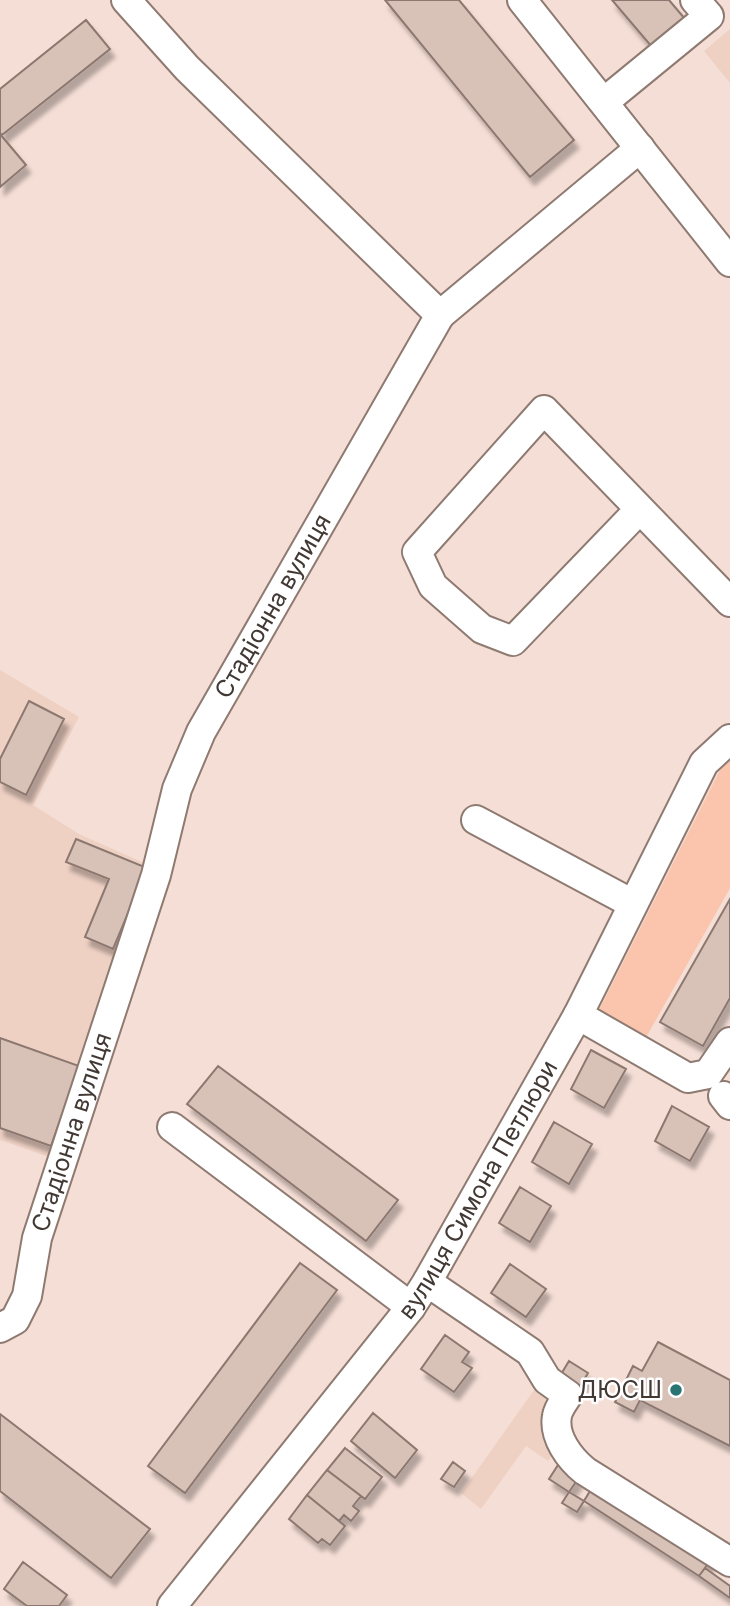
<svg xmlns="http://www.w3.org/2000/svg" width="730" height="1606" viewBox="0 0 730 1606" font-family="Inter,sans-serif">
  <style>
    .built { fill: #efd1c4 }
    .green { fill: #fac4ad }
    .building { fill: #d8c2b8; stroke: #8c786f; stroke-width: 2; filter: url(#shadow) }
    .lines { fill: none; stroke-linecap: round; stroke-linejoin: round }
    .minor-casing { stroke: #8e7a71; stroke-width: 32 }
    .minor { stroke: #fff; stroke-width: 28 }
    .poi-dot { fill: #2a7474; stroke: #fff; stroke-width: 2.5 }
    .labels { text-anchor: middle; stroke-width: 5; stroke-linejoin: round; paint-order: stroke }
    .street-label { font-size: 24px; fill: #423935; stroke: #fff }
    .poi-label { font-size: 24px; fill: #423935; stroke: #fff; text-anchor: end }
  </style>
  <defs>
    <filter id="shadow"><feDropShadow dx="4.5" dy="8" stdDeviation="2" flood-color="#0004"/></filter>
  </defs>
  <rect width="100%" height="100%" fill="#f5ded5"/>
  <path class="built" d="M 730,29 L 730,83 L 704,51 Z
    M 0,670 L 79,717 L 33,805 L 79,834 L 151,866 L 55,1159 L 0,1140 Z
    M 539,1383 L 560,1399 L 540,1428 L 560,1443 L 548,1461 L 526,1446 L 481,1509 L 461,1493 Z"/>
  <path class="green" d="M 730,760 L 730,888 L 644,1041 L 596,1016 L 722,766 Z"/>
  <path class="building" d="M 385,0 L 459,0 L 574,140 L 530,177 Z
    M 612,0 L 669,0 L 685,19 L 652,47 Z
    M 86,20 L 110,49 L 2,135 L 0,133 L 0,89 Z
    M 0,134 L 26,165 L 0,187 Z
    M 29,701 L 64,719 L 26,795 L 0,782 L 0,759 Z
    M 76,839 L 147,868 L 113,949 L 85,937 L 109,879 L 66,862 Z
    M 730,899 L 730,998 L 703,1046 L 660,1022 Z
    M 0,1038 L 79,1066 L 51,1146 L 0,1128 Z
    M 591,1050 L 626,1069 L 604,1108 L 571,1089 Z
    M 218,1066 L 398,1200 L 366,1241 L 187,1104 Z
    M 672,1106 L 709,1127 L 690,1161 L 655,1141 Z
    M 554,1122 L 592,1144 L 569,1184 L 532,1162 Z
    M 520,1187 L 551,1206 L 530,1242 L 499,1223 Z
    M 300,1263 L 337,1290 L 185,1493 L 148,1466 Z
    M 510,1264 L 546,1289 L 526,1317 L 491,1293 Z
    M 445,1335 L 469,1352 L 462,1362 L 472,1368 L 454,1392 L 421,1369 Z
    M 658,1342 L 730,1380 L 730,1446 L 640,1400 L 634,1412 L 615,1402 L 633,1366 L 642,1371 Z
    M 569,1361 L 588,1373 L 579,1388 L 560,1376 Z
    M 373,1413 L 417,1450 L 395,1478 L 351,1441 Z
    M 0,1414 L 150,1529 L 111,1578 L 0,1491 Z
    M 345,1448 L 382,1477 L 365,1499 L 327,1470 Z
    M 453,1462 L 465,1471 L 454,1487 L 441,1479 Z
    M 558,1465 L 578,1479 L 569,1492 L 549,1479 Z
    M 327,1470 L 361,1496 L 353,1506 L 359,1511 L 351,1521 L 344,1515 L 339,1521 L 307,1495 Z
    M 593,1486 L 710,1561 L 699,1576 L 584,1501 Z
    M 569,1492 L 584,1501 L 577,1512 L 562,1503 Z
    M 307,1495 L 345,1526 L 330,1545 L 322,1539 L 318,1543 L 289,1519 Z
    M 23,1562 L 67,1595 L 59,1606 L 27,1606 L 4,1589 Z
    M 705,1568 L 730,1586 L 730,1598 L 699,1576 Z"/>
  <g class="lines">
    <g class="minor-casing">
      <g id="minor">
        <path d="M 522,0 L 730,262"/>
        <path d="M 604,102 L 709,16 L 695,0"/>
        <path d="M 440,315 L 640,148"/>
        <path d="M 640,509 L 513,641 L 482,629 L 433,586 L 417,552 L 544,410 L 730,602"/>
        <path d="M 476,820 L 633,904"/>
        <path d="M 578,1015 L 688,1078 L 708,1074 L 730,1042"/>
        <path d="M 723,1096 L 730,1105"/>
        <path d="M 172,1127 L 411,1307"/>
        <path d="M 427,1282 L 530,1352 L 547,1380 L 568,1395 C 564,1401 558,1409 557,1416 C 553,1437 570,1459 585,1471 L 730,1562"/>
        <path id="s1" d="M 0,1328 L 15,1320 L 27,1296 L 37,1238 L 156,875 L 177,789 L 201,732 L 440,315 L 187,68 L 126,0"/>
        <path id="s2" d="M 172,1606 L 411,1307 L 427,1282 L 578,1015 L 704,763 L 730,739"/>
      </g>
    </g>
    <use href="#minor" class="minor"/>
  </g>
  <circle class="poi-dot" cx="676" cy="1390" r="7"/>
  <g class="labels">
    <g class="street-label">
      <text dy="8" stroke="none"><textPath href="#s1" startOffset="780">Стадіонна вулиця</textPath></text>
      <text dy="8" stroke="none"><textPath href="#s1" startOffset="214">Стадіонна вулиця</textPath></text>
      <text dy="8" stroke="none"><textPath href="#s2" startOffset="518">вулиця Симона Петлюри</textPath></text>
    </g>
    <g class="poi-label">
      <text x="662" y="1398">ДЮСШ</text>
    </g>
  </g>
</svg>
